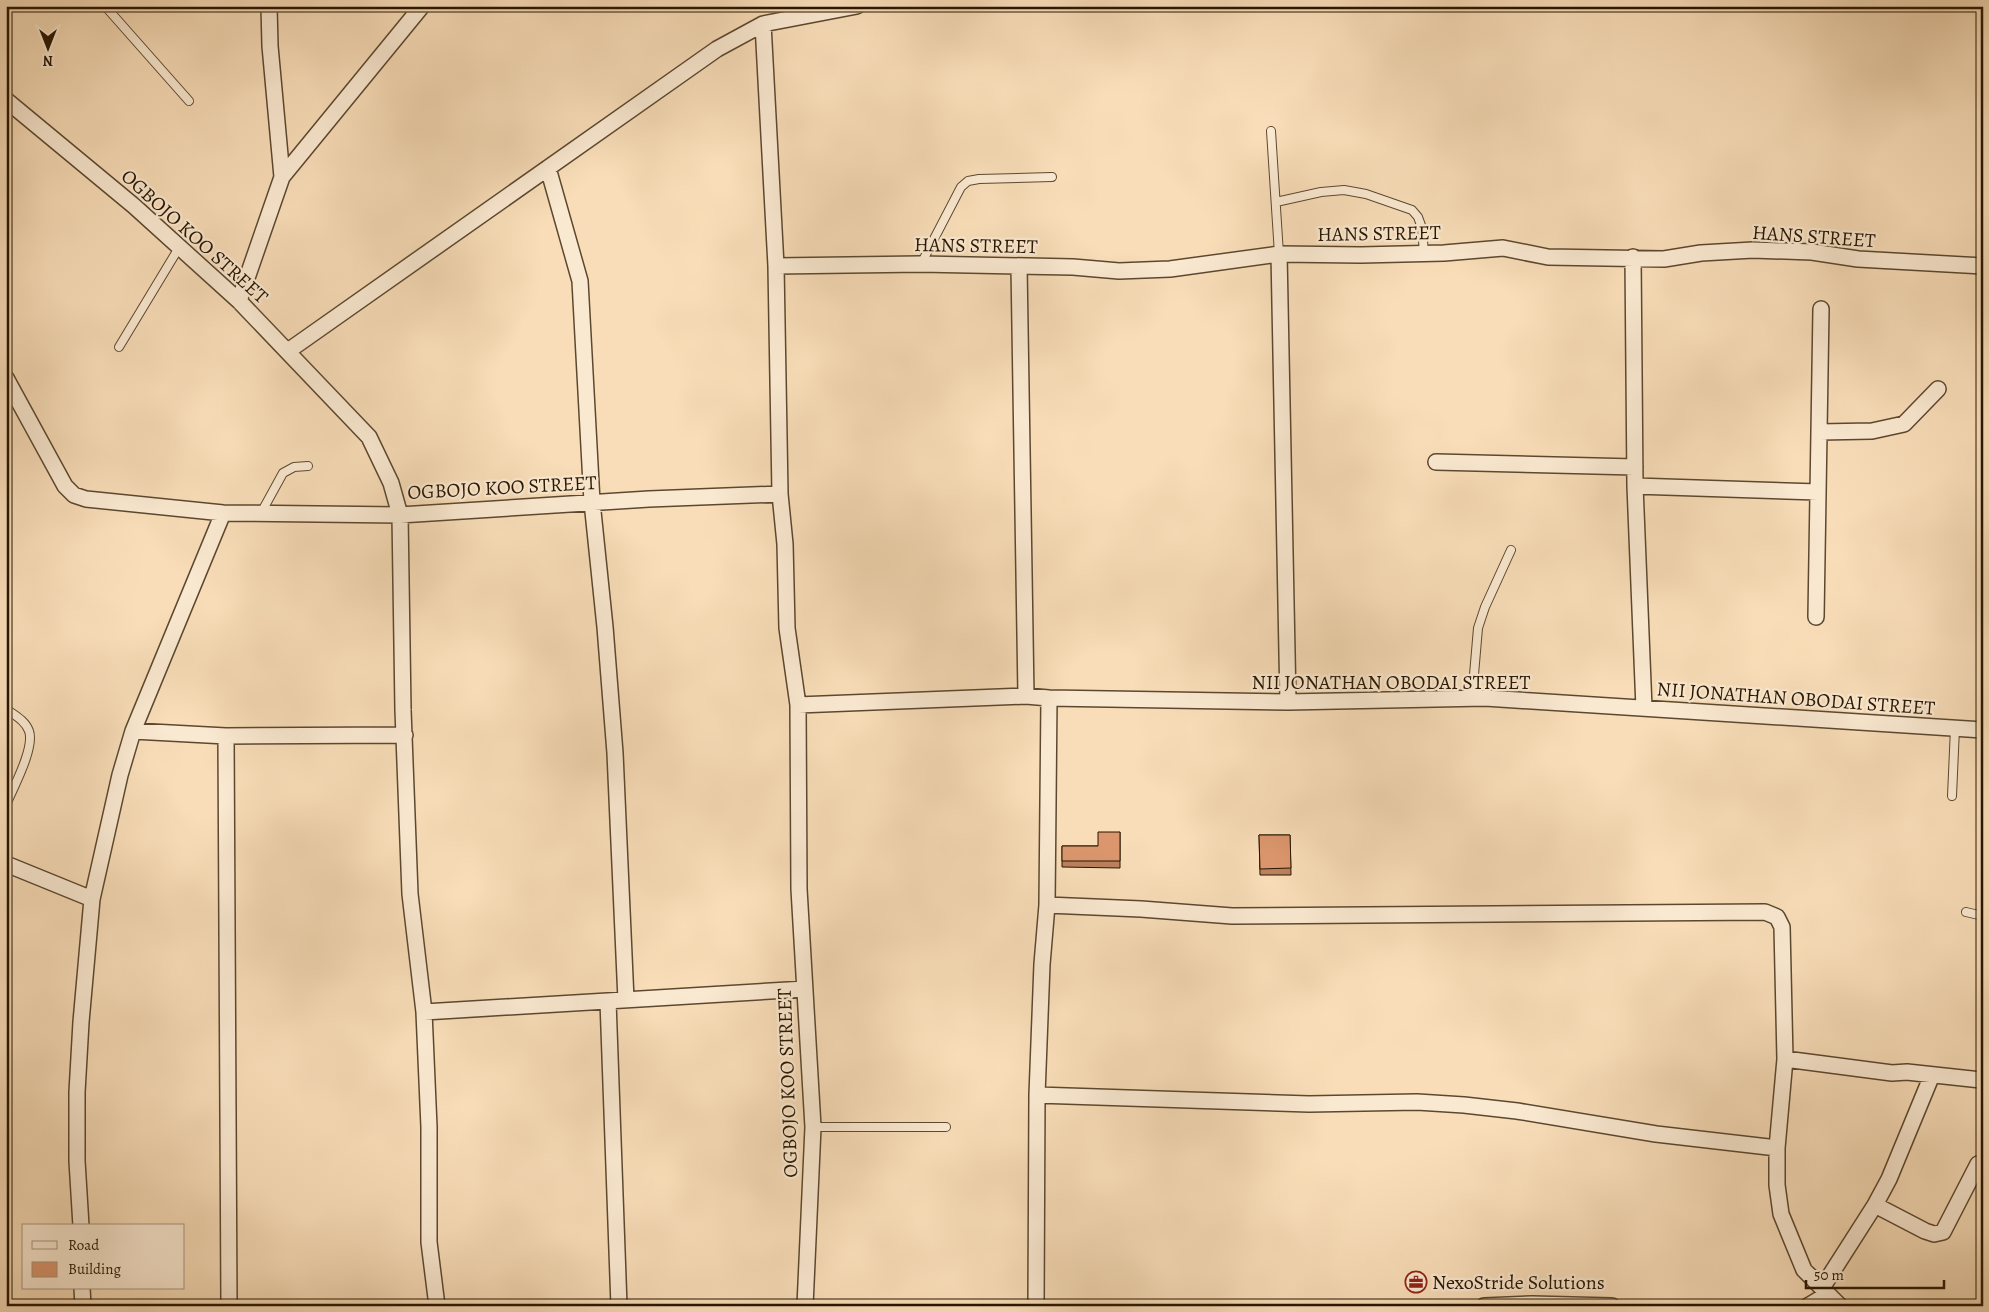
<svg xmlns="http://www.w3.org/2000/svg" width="1989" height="1312" viewBox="0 0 1989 1312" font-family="Alegreya,serif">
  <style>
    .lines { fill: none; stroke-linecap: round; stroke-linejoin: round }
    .service-casing { stroke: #5c482f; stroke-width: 10 }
    .minor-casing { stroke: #5c482f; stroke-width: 18 }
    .service { stroke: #fae9d1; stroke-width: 8 }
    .minor { stroke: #fae9d1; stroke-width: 15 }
    .wall { fill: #bc815e; stroke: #281601 }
    .building { fill: #db966d; stroke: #281601 }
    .labels { text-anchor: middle; stroke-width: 4.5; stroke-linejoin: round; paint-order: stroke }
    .street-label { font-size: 20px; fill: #281601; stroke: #fae9d1 }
    .poi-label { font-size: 20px; fill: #281601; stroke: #fae9d1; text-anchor: start }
  </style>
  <rect width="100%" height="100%" fill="#f8ddb8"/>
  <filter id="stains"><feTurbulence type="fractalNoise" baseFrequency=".004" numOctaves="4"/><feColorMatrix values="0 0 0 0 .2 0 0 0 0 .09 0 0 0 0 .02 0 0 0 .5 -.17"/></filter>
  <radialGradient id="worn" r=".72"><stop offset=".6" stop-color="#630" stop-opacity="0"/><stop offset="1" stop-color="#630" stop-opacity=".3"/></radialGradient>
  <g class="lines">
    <g class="service-casing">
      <path id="service" d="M 105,6 L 189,101
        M 1271,131 L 1279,254
        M 1276,202 L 1321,192 L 1344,190 L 1366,194 L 1412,210 L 1418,217 L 1422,228 L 1424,253
        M 921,264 L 961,187 L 968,181 L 979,179 L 1052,177
        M 119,347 L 180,246
        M 261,513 L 283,473 L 294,467 L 308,466
        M 1472,698 L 1478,628 L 1485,607 L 1511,550
        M 6,709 C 14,715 25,720 29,731 C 35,748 13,788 6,805
        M 1952,796 L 1955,728
        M 1966,912 L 1983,916
        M 813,1127 L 946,1127"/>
    </g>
    <g class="minor-casing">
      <path id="minor" d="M 763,24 L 776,266 L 780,494 L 785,544 L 787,628 L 798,705 L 799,889 L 813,1127 L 805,1306
        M 6,100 L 134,206 L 239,301 L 369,437 L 391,483 L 400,515 L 403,710 L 410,894 L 424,1012 L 429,1127 L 429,1242 L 437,1306
        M 548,168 L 580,281 L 592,502 L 605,627 L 615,753 L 626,1000
        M 282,177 L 422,6
        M 1279,254 L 1288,702
        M 1633,257 L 1635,486 L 1644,708
        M 776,266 L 921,264 L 1073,267 L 1119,271 L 1170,269 L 1279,254 L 1361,255 L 1444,253 L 1503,248 L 1548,257 L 1664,259 L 1701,253 L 1753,250 L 1812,252 L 1858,259 L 1983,266
        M 1019,266 L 1026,696
        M 239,301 L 282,177 L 270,46 L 269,6
        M 288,351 L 717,49 L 763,24 L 857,6
        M 6,378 L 65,486 L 74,495 L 86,499 L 223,513 L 400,515 L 649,499 L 780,494
        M 1820,432 L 1872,431 L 1904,424 L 1938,389
        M 1436,462 L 1635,467
        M 1635,486 L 1818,492
        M 1816,617 L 1821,309
        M 798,705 L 1026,696 L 1049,698 L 1288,702 L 1485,698 L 1983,730
        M 133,731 L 226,736 L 405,735
        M 226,736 L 229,1306
        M 6,864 L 92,899
        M 1047,905 L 1141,909 L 1232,916 L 1765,912 L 1777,917 L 1782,927 L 1785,1059 L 1777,1148 L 1777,1185 L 1781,1214 L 1804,1270 L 1840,1306
        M 608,1001 L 619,1306
        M 424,1012 L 805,989
        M 1785,1059 L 1892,1073 L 1907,1072 L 1981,1080
        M 1037,1095 L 1309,1104 L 1417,1102 L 1464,1105 L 1517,1111 L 1656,1134 L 1777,1148
        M 1875,1205 L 1925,1231 L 1934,1234 L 1943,1232 L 1978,1164
        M 81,1226 L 77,1161 L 77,1092 L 81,1022 L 92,899 L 120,775 L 133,731 L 223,513
        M 82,1288 L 83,1306
        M 1822,1288 L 1875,1205 L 1889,1179 L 1932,1075
        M 1036,1306 L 1037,1095 L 1042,964 L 1047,905 L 1049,698
        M 1484,1306 L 1532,1304 L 1612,1306
        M 1808,1306 L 1828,1294"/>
    </g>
    <use href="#service" class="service"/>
    <use href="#minor" class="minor"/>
  </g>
  <path class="wall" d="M 1120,832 L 1120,868 L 1062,867 L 1062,846 L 1098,846 Z
    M 1259,835 L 1290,835 L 1291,875 L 1260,875 Z"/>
  <path class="building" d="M 1098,832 L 1120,832 L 1120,861 L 1062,861 L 1062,846 L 1098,846 Z
    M 1259,835 L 1290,835 L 1291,868 L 1260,869 Z"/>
  <defs>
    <g id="office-ring" transform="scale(1.125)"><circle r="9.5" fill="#fae9d1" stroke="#8f2418" stroke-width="1.5"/><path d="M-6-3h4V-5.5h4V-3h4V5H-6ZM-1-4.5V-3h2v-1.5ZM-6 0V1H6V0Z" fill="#8f2418"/></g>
  </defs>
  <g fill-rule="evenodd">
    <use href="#office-ring" x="1416" y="1282"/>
  </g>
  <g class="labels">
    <g class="street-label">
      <text transform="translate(1379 233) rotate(-1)" y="7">HANS STREET</text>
      <text transform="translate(195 236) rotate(42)" y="7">OGBOJO KOO STREET</text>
      <text transform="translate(1814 236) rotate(4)" y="7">HANS STREET</text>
      <text transform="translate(976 245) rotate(1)" y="7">HANS STREET</text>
      <text transform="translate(502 487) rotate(-3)" y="7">OGBOJO KOO STREET</text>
      <text x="1391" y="689">NII JONATHAN OBODAI STREET</text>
      <text transform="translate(1796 698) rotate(4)" y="7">NII JONATHAN OBODAI STREET</text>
      <text transform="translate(787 1083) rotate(-92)" y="7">OGBOJO KOO STREET</text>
    </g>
    <g class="poi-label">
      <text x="1432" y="1289">NexoStride Solutions</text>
    </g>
  </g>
  <rect width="1989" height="1312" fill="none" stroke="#f8ddb8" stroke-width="25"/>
  <rect x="8" y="8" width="1974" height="1297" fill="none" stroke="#281601" stroke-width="2.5"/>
  <rect x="12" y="12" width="1964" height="1287" fill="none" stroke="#281601"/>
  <rect x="22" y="1224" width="162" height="65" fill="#fae9d1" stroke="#a6957e"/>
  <rect x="32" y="1241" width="25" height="8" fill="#fae9d1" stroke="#a6957e"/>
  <text x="68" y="1250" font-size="15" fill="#281601">Road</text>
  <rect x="32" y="1262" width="25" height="15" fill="#db966d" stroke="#a6957e"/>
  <text x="68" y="1274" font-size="15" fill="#281601">Building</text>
  <g transform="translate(48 48) rotate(180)" stroke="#fae9d1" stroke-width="4" paint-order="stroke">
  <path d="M0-4L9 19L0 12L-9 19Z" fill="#281601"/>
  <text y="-8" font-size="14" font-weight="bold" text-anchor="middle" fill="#281601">N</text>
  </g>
  <path d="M1806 1280v8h138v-8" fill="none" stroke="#281601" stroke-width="2.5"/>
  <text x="1814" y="1280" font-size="15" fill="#281601" stroke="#fae9d1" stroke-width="4" paint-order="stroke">50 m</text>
  <rect width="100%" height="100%" filter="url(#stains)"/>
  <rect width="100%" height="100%" fill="url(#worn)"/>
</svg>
